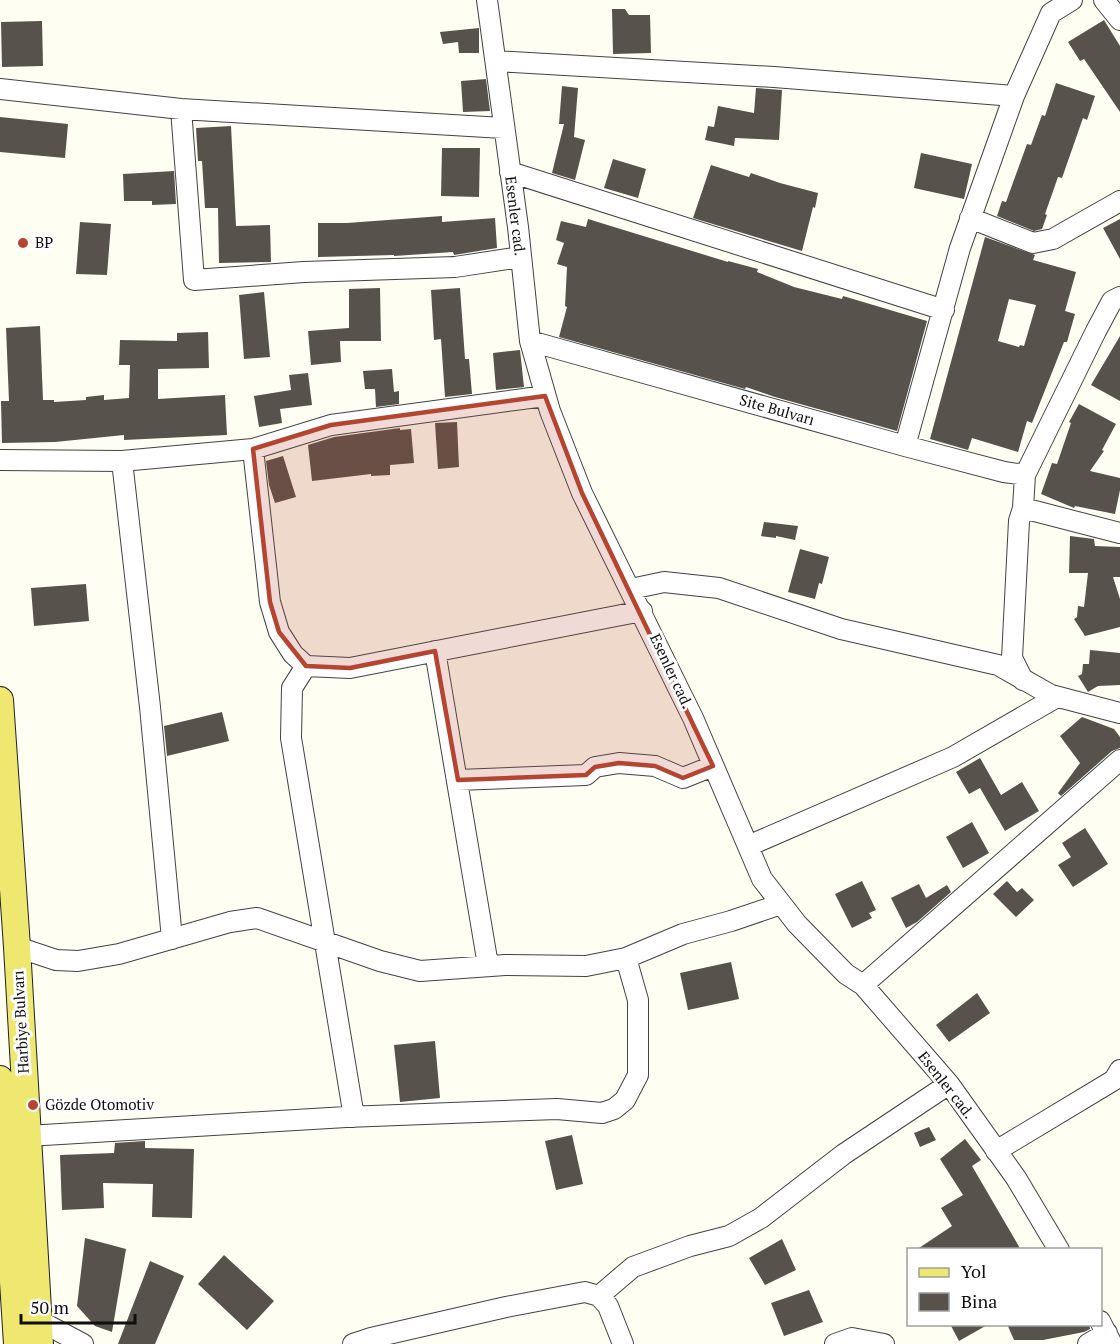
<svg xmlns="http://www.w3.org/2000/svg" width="1120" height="1344" viewBox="0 0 1120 1344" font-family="'PT Serif',serif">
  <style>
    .building { fill: #57524c; fill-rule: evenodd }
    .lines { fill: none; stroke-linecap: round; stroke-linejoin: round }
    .minor-casing { stroke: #424242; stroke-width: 22 }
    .major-casing { stroke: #202020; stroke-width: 28 }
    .minor { stroke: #fff; stroke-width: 20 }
    .major { stroke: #eee871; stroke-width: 26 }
    .marked { fill: #b54431; fill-opacity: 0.2; stroke: #b54431; stroke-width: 4.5; stroke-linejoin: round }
    .poi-dot { fill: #b54431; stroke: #fff; stroke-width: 2 }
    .labels { text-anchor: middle; stroke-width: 6; stroke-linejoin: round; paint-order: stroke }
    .street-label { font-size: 15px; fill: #0f0f0f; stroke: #fff }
    .poi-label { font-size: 15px; fill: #0f0f0f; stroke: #fff; text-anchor: start }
  </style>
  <rect width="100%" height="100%" fill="#fefef2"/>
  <path class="building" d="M 612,9 L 625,9 L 629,15 L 650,15 L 651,53 L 613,54 Z
    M 1104,20 L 1120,46 L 1120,112 L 1084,59 L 1080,61 L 1068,42 Z
    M 42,21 L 43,66 L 2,67 L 1,22 Z
    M 479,28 L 479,53 L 459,53 L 458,42 L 443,44 L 440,32 Z
    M 486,79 L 490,111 L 463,112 L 461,81 Z
    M 1056,83 L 1095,96 L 1087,120 L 1083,118 L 1062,178 L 1058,177 L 1045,214 L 1047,215 L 1042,229 L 1034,231 L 997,216 L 1002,201 L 1006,202 L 1027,144 L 1031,145 L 1042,115 L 1045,116 Z
    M 562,86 L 578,88 L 574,137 L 585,140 L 575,180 L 552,173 L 564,124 L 559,124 Z
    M 756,88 L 782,90 L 779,140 L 735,138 L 734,146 L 705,140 L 708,126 L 714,127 L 718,106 L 754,113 Z
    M 0,117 L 68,124 L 65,158 L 0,152 Z
    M 231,126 L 236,226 L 270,225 L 271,262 L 219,263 L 218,208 L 205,208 L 202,161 L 198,161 L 196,128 Z
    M 442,148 L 480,148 L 479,197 L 441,196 Z
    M 921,153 L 972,164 L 964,199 L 914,188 Z
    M 613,159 L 646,169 L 638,198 L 604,188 Z
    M 711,165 L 749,177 L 751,173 L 780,183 L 818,193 L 815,208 L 813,207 L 802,251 L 693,218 Z
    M 174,171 L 176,204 L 152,205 L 152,201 L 124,201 L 123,174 Z
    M 442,216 L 442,222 L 495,218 L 497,248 L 454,255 L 453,252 L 394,256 L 394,255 L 318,257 L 318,223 L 347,223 Z
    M 588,219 L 728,262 L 728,261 L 758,269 L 757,272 L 794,287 L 842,299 L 843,296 L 927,321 L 897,431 L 775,397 L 746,387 L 745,389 L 559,337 L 567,307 L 565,306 L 567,267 L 557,264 L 564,243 L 556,240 L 561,221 L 586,227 Z
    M 1120,219 L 1120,259 L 1103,228 Z
    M 80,222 L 111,224 L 107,275 L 76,274 Z
    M 985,237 L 1035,255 L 1033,260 L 1076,272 L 1065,311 L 1075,314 L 1067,342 L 1064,342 L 1032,423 L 1027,421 L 1018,452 L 972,438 L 968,450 L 930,439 ZM 1009,299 L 1036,305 L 1024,346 L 1020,345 L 1019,347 L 998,341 Z
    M 380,288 L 381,341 L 340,341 L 341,362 L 311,365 L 308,331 L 349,328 L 349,289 Z
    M 460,288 L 465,359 L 469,359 L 472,394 L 445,397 L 441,339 L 434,340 L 431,290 Z
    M 264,292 L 270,357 L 244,359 L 239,295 Z
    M 40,326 L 43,400 L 54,400 L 54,402 L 86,400 L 86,397 L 104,395 L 104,400 L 129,398 L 130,365 L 119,365 L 120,340 L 177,341 L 177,333 L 208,332 L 209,368 L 158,369 L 158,399 L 225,395 L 227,435 L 124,440 L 124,435 L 55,442 L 2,443 L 1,401 L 9,401 L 6,328 Z
    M 1120,336 L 1120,401 L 1091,385 Z
    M 520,350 L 524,387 L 496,390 L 493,353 Z
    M 392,369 L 394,392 L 399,391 L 399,404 L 376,407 L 375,389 L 365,389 L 363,371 Z
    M 308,373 L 312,405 L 280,409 L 282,423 L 259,427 L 254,396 L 291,390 L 289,375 Z
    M 1079,404 L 1116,424 L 1102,450 L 1104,451 L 1090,471 L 1120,478 L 1120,490 L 1115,514 L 1075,506 L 1074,508 L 1041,494 L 1052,463 L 1057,464 L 1071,423 L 1069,422 Z
    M 457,422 L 459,467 L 438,469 L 435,423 Z
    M 400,428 L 400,430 L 411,429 L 414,463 L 390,465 L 390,475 L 371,476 L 371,474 L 312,481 L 308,445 L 334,437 Z
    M 283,456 L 296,497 L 275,503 L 269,485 L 266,461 Z
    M 764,522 L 798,526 L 795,540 L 776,536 L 776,538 L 761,536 Z
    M 1070,536 L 1094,539 L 1095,546 L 1120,547 L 1120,577 L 1113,577 L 1120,599 L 1120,627 L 1085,636 L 1074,619 L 1077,617 L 1078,606 L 1084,607 L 1088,573 L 1069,573 Z
    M 800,549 L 829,557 L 822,584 L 819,583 L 815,599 L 788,592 Z
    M 86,584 L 89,621 L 34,626 L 31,588 Z
    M 1090,650 L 1120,653 L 1120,685 L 1098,686 L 1088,692 L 1078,676 L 1082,674 L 1083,664 L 1089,664 Z
    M 222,712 L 229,741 L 167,756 L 164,726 Z
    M 1082,717 L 1114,729 L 1120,737 L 1120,748 L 1112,751 L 1061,796 L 1058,793 L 1080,763 L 1060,736 Z
    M 980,758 L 1001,795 L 1022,782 L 1039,811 L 1005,831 L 980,788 L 969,794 L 956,772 Z
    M 972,822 L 989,853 L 963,868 L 946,837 Z
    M 1085,828 L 1108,864 L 1073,887 L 1058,865 L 1071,857 L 1062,843 Z
    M 862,881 L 876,910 L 869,913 L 872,918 L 852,928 L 835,894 Z
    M 1007,881 L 1017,892 L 1022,888 L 1034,900 L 1016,917 L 993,894 Z
    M 919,884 L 926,898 L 947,885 L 951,892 L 917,922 L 906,928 L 891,898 Z
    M 731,962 L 739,999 L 688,1010 L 680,973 Z
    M 977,993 L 990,1013 L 949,1042 L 936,1025 Z
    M 435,1041 L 440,1098 L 400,1102 L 394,1045 Z
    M 929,1127 L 936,1140 L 920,1147 L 914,1133 Z
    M 572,1135 L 583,1184 L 556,1190 L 545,1141 Z
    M 965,1139 L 981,1160 L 972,1166 L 1021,1250 L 916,1250 L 952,1226 L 941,1208 L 963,1195 L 940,1159 Z
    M 145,1141 L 145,1148 L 194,1149 L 192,1218 L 152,1217 L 153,1184 L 103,1183 L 104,1208 L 62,1210 L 60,1155 L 114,1153 L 115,1143 Z
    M 85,1238 L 126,1249 L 112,1332 L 95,1326 L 77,1306 Z
    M 782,1239 L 796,1270 L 765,1285 L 749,1258 Z
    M 224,1255 L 274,1301 L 247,1330 L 198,1284 Z
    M 150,1261 L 184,1276 L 155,1344 L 118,1344 Z
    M 809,1290 L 823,1322 L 784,1336 L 771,1303 Z
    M 950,1324 L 989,1324 L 959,1341 Z
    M 1007,1324 L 1089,1324 L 1090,1329 L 1084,1332 L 1043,1340 L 1014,1340 Z"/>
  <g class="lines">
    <g class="minor-casing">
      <path id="minor" d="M 487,0 L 518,227 L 530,341 L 550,411 L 582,493 L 693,718 L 762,879 L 797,924 L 846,974 L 863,985 L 949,1084 L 1016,1178 L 1059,1250
        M 1104,0 L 1120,20
        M 496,61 L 774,77 L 1014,96
        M 0,89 L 181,109 L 503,128
        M 181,109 L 194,280 L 304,272 L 455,267 L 520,257
        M 510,172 L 944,310
        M 970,218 L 1033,243 L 1053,239 L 1120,201
        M 530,341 L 905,446 L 1004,472 L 1025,475
        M 905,446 L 960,248 L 1014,96 L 1051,13 L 1072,0
        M 253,449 L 270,602 L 279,632 L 293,654 L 306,666 L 350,668 L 642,611
        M 0,460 L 122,461 L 253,449 L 331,425 L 545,396
        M 122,461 L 150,707 L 172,939
        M 1023,508 L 1120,533
        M 631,589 L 664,582 L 719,588 L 841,629 L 998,665 L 1051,695 L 1120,713
        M 435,651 L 488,965
        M 306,666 L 292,688 L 291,738 L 354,1117
        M 1023,680 L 1012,658 L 1019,521 L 1023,508 L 1025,475 L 1096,331 L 1112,301 L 1120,297
        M 458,780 L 586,775 L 595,767 L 619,763 L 655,766 L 683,778 L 713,766
        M 748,846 L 953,757 L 1057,697
        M 17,947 L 56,960 L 78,961 L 119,954 L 230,922 L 257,918 L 380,961 L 420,971 L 505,965 L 586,966 L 626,958 L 683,934 L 731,921 L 781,904
        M 863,985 L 1120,760
        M 27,1136 L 346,1117 L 557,1109 L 602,1113 L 614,1109 L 625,1100 L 638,1075 L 638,1000 L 626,958
        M 996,1151 L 1114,1080 L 1120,1070
        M 599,1296 L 633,1267 L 690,1246 L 729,1236 L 761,1218 L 844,1154 L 949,1084
        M 38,1320 L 83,1344
        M 1100,1321 L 1112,1344
        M 353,1344 L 371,1338 L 506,1307 L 585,1292 L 599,1296 L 608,1306 L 623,1344
        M 835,1344 L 852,1338 L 884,1344
        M 1088,1344 L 1107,1333"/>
    </g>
    <g class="major-casing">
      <path id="major" d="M 0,700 L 17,947 L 40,1344
        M 0,1079 L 17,1344"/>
    </g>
    <use href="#minor" class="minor"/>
    <use href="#major" class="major"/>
  </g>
  <path class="marked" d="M 545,396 L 582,493 L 713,766 L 683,778 L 655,766 L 619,763 L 595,767 L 586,775 L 458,780 L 435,651 L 350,668 L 306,666 L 279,632 L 270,602 L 253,449 L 331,425 Z"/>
  <g class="poi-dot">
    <circle cx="23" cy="243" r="6"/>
    <circle cx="33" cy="1105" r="6"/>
  </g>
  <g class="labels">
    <g class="street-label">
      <text transform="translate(515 216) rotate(83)" y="5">Esenler cad.</text>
      <text transform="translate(777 410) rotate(16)" y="5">Site Bulvarı</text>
      <text transform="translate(671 671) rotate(65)" y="5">Esenler cad.</text>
      <text transform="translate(21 1022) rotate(-93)" y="5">Harbiye Bulvarı</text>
      <text transform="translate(946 1085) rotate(52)" y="5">Esenler cad.</text>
    </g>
    <g class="poi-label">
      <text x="35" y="248">BP</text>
      <text x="45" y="1110">Gözde Otomotiv</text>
    </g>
  </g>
  <rect x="907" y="1248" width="195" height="78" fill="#ffffff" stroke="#9f9f9f" stroke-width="1.5"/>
  <rect x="919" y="1268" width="30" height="9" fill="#eee871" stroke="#9f9f9f" stroke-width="1.5"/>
  <text x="961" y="1278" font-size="18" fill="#0f0f0f">Yol</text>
  <rect x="919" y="1293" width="30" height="18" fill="#57524c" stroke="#9f9f9f" stroke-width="1.5"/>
  <text x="961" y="1308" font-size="18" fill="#0f0f0f">Bina</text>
  <path d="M21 1314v9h114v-9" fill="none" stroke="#0f0f0f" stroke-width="3"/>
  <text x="30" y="1314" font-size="18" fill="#0f0f0f" stroke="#ffffff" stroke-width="4.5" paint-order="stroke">50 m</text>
</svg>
